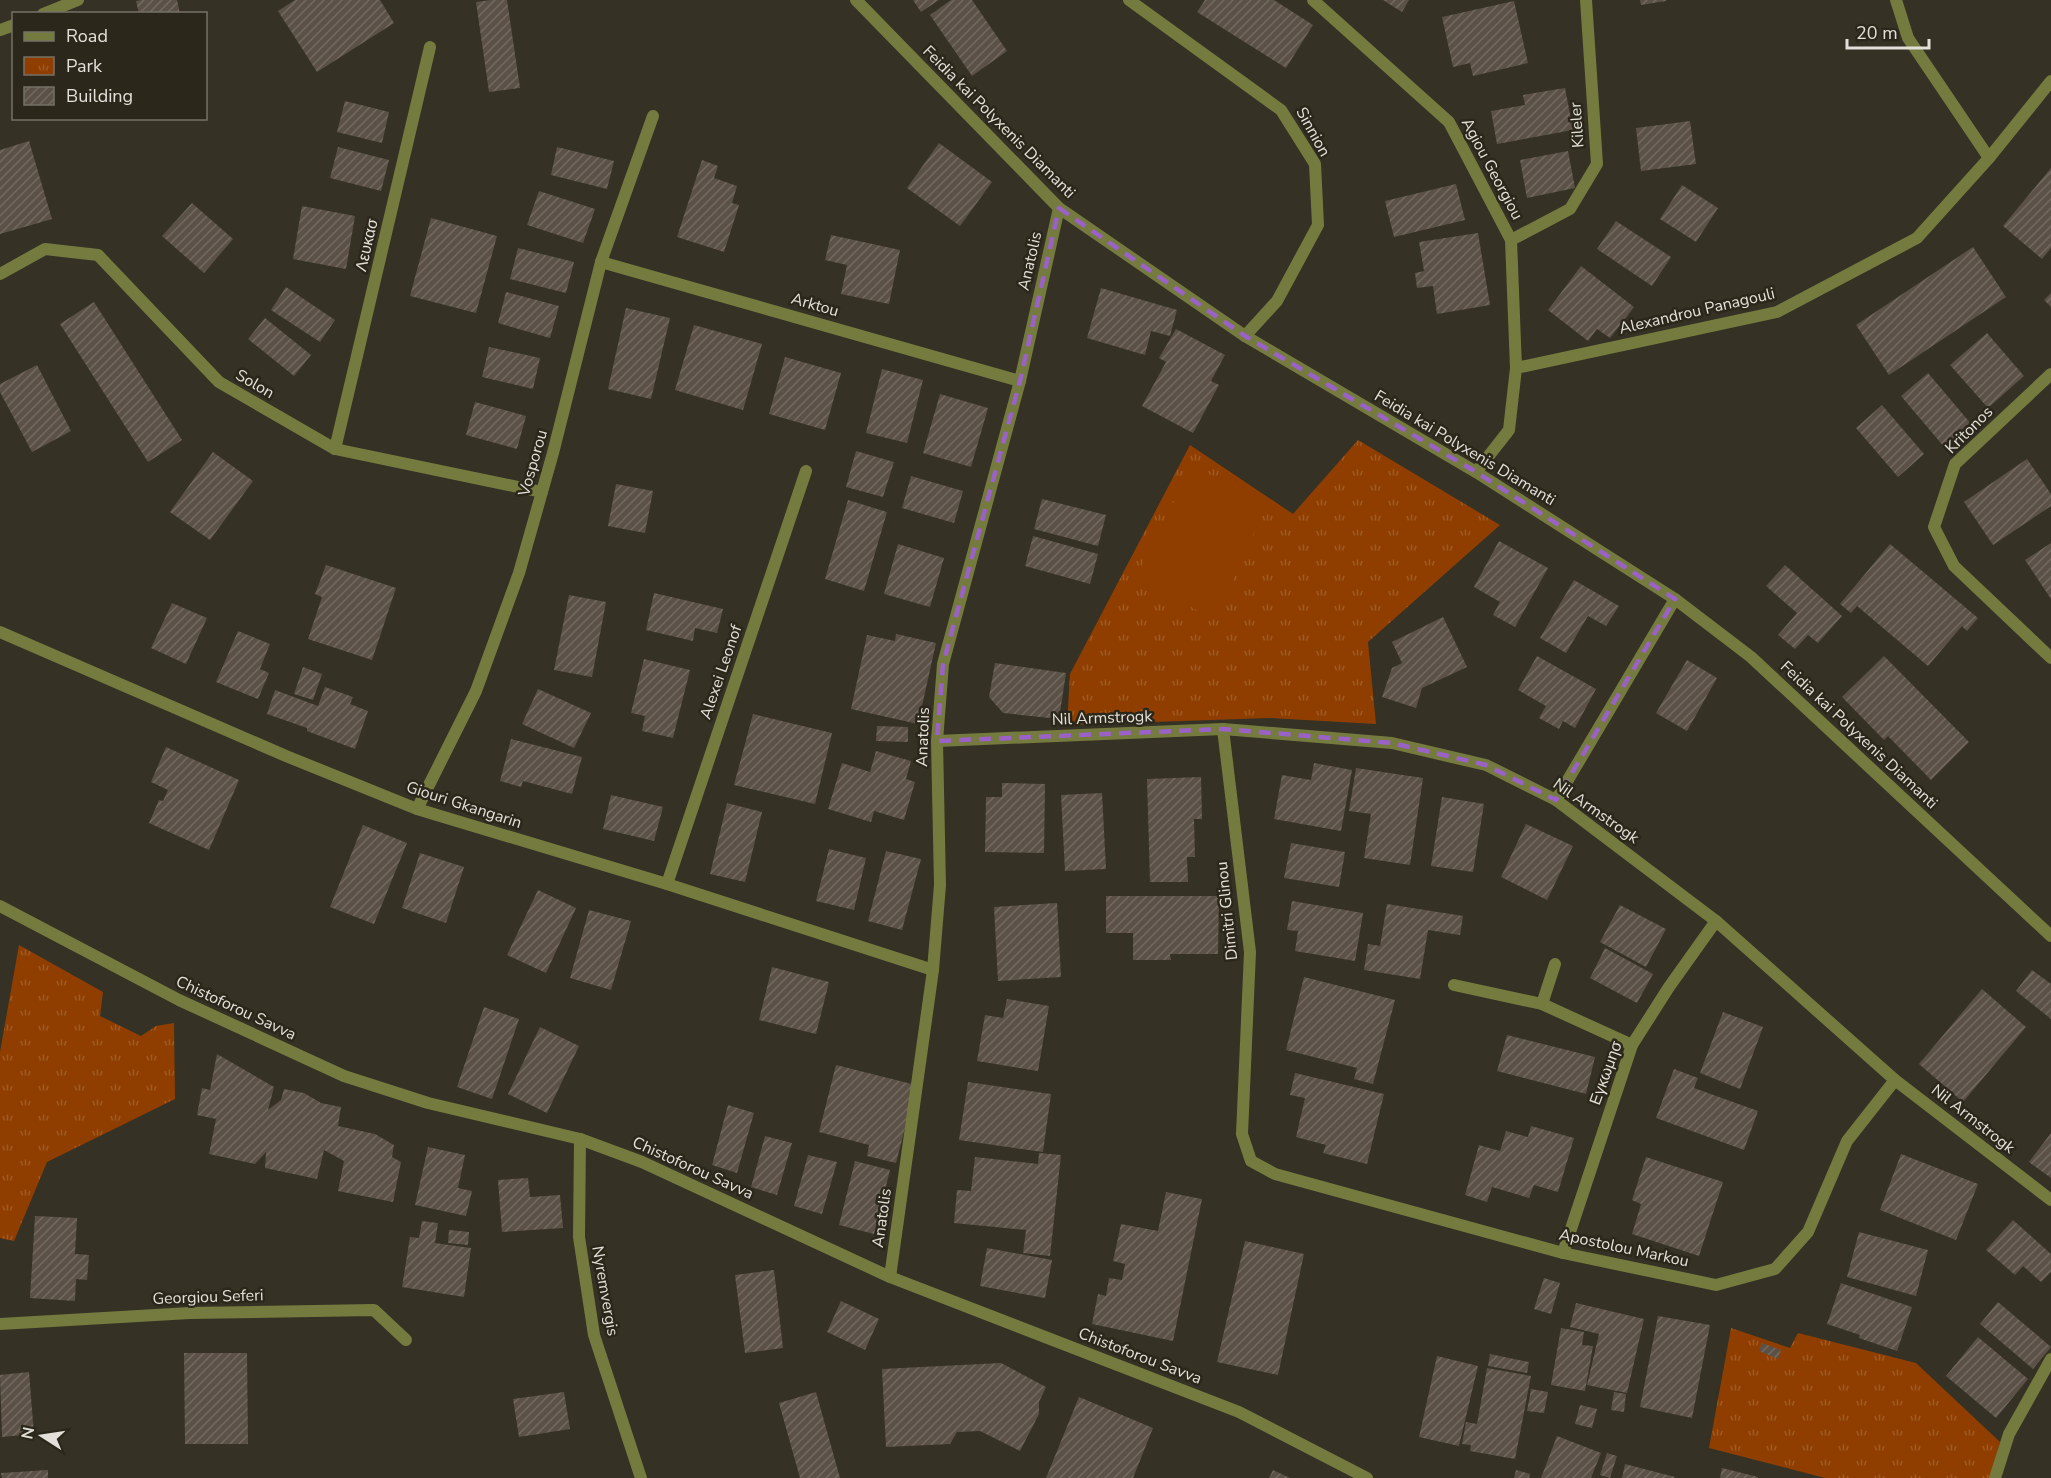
<svg xmlns="http://www.w3.org/2000/svg" width="2051" height="1478" viewBox="0 0 2051 1478" font-family="'Nunito Sans',sans-serif">
	<style>
		.park { fill: url(#park-tufts) }
		.pitch { fill: #8f3e00 }
		.building { fill: url(#building-hatch) }
		.lines { fill: none; stroke-linecap: round; stroke-linejoin: round }
		.minor { stroke: #757b3e; stroke-width: 12 }
		.marked { fill: none; stroke: #9a62c7; stroke-width: 4.5; stroke-dasharray: 12 8; stroke-linejoin: round }
		.labels { text-anchor: middle; dominant-baseline: central; stroke-width: 5; stroke-linejoin: round; paint-order: stroke }
		.street-label { font-size: 16px; fill: #e3e0d9; stroke: #2b271b }
	</style>
	<defs>
		<pattern id="park-tufts" width="24" height="20" patternUnits="userSpaceOnUse" patternTransform="scale(1.5)"><rect width="24" height="20" fill="#8f3e00"/><path d="M3 7l-1-3M5 7V3M7 7l1-3M15 17l-1-3M17 17v-4M19 17l1-3" fill="none" stroke="#9f5a25"/></pattern>
		<pattern id="building-hatch" width="6" height="6" patternUnits="userSpaceOnUse" patternTransform="scale(1.5)"><rect width="6" height="6" fill="#5b5147"/><path d="M-1 1l2-2M0 6l6-6M5 7l2-2" fill="none" stroke="#726a61"/></pattern>
	</defs>
	<rect width="100%" height="100%" fill="#353124"/>
	<g class="park">
		<path d="M1358 440 1500 525 1368 642 1376 724 1269 718 1067 725 1070 674 1190 445 1293 514Z"/>
		<path d="M19 945 103 992 100 1016 141 1036 156 1026 174 1023 175 1099 47 1162 14 1241 0 1238V1052Z"/>
		<path d="M1731 1328 1790 1348 1798 1333 1916 1363 2000 1442 1990 1478H1825L1709 1448Z"/>
	</g>
	<path class="pitch" d="M1191 466 1268 501 1216 619 1136 580Z"/>
	<g class="building">
		<path d="M141 0H177L180 14H139L136 1Z"/>
		<path d="M295 0H380L394 23 317 72 278 11Z"/>
		<path d="M491 0H507L520 88 489 92 476 2Z"/>
		<path d="M913 0H939L921 12Z"/>
		<path d="M951 0H972L1007 51 972 76 930 15Z"/>
		<path d="M1205 0H1274L1313 25 1286 68 1197 12Z"/>
		<path d="M1383 0H1409L1402 12Z"/>
		<path d="M1640 0H1666V1L1641 5Z"/>
		<path d="M1514 1 1528 63 1473 76 1470 63 1453 67 1442 17Z"/>
		<path d="M1565 88 1573 130 1497 144 1491 111 1525 105 1523 95Z"/>
		<path d="M345 101 389 112 382 143 337 132Z"/>
		<path d="M1690 121 1696 164 1641 171 1636 128Z"/>
		<path d="M29 141 52 219 0 234V150Z"/>
		<path d="M939 143 992 182 960 226 907 188Z"/>
		<path d="M338 147 389 160 381 191 330 178Z"/>
		<path d="M557 147 614 161 607 189 551 175Z"/>
		<path d="M1568 151 1575 188 1527 198 1520 160Z"/>
		<path d="M702 160 718 166 714 178 737 186 732 203 739 205 724 252 677 237Z"/>
		<path d="M2051 168V248L2042 259 2003 226Z"/>
		<path d="M1456 184 1465 220 1394 237 1385 201Z"/>
		<path d="M1682 185 1718 208 1696 242 1660 219Z"/>
		<path d="M539 191 595 209 583 243 527 225Z"/>
		<path d="M192 203 233 239 204 273 162 236Z"/>
		<path d="M302 206 355 216 346 269 293 259Z"/>
		<path d="M431 218 497 236 476 313 410 296Z"/>
		<path d="M1616 221 1671 257 1652 286 1597 249Z"/>
		<path d="M1478 233 1490 305 1437 314 1433 286 1417 288 1415 273 1424 271 1419 242Z"/>
		<path d="M831 235 900 250 889 304 841 294 847 265 825 260Z"/>
		<path d="M1973 247 2006 297 1889 375 1856 325Z"/>
		<path d="M518 248 574 262 566 293 510 279Z"/>
		<path d="M1581 266 1634 307 1610 338 1597 329 1588 341 1548 310Z"/>
		<path d="M286 287 335 320 320 342 271 310Z"/>
		<path d="M1101 288 1177 310 1170 336 1151 331 1145 355 1087 338Z"/>
		<path d="M506 292 559 306 550 338 498 323Z"/>
		<path d="M2051 293V307L2044 300Z"/>
		<path d="M94 302 182 440 148 462 60 324Z"/>
		<path d="M626 308 670 318 651 399 608 389Z"/>
		<path d="M265 318 311 355 294 376 248 339Z"/>
		<path d="M694 325 762 344 743 410 675 390Z"/>
		<path d="M1176 329 1225 355 1211 381 1219 385 1193 433 1142 406 1166 362 1159 358Z"/>
		<path d="M1987 333 2024 376 1988 408 1950 365Z"/>
		<path d="M489 347 540 358 533 389 482 377Z"/>
		<path d="M785 357 841 373 825 430 769 414Z"/>
		<path d="M37 365 71 431 32 452 0 392V384Z"/>
		<path d="M882 369 923 380 907 443 866 433Z"/>
		<path d="M1928 373 1972 425 1945 448 1901 396Z"/>
		<path d="M940 394 988 408 971 467 923 453Z"/>
		<path d="M475 402 526 416 517 449 466 435Z"/>
		<path d="M1882 405 1924 454 1898 477 1856 428Z"/>
		<path d="M856 451 894 462 883 497 846 487Z"/>
		<path d="M213 452 253 481 210 540 170 512Z"/>
		<path d="M2027 459 2051 494V506L1993 545 1964 502Z"/>
		<path d="M911 476 963 491 954 523 902 508Z"/>
		<path d="M616 484 653 491 645 533 608 526Z"/>
		<path d="M1042 499 1106 515 1098 546 1034 529Z"/>
		<path d="M848 500 887 512 864 591 825 579Z"/>
		<path d="M1033 536 1098 554 1090 584 1025 566Z"/>
		<path d="M1499 541 1548 568 1515 627 1493 615 1500 602 1474 587Z"/>
		<path d="M2051 543V599L2025 560Z"/>
		<path d="M898 544 944 558 930 607 884 594Z"/>
		<path d="M1890 544 1978 618 1967 631 1962 626 1928 666 1857 606 1851 613 1840 604Z"/>
		<path d="M326 565 396 588 372 660 308 639 322 597 315 594Z"/>
		<path d="M1785 565 1842 616 1818 643 1808 635 1795 649 1778 635 1797 613 1766 586Z"/>
		<path d="M1574 580 1619 606 1606 626 1588 616 1566 653 1540 638Z"/>
		<path d="M654 593 723 609 717 633 695 628 693 641 646 630Z"/>
		<path d="M569 595 606 602 592 677 554 670Z"/>
		<path d="M172 603 207 618 186 664 151 648Z"/>
		<path d="M1443 617 1467 667 1422 688 1416 708 1382 697 1392 668 1402 663 1392 642Z"/>
		<path d="M238 631 270 644 260 669 269 673 258 699 216 682Z"/>
		<path d="M896 634 936 643 918 724 851 709 867 635 895 641Z"/>
		<path d="M1537 656 1596 689 1575 728 1563 721 1559 729 1539 718 1546 706 1518 690Z"/>
		<path d="M1884 656 1969 742 1931 780 1888 736 1884 740 1842 697Z"/>
		<path d="M644 659 690 670 673 738 642 731 645 716 631 713Z"/>
		<path d="M1687 660 1717 678 1687 731 1656 713Z"/>
		<path d="M995 663 1066 673 1059 719 1003 713 989 697Z"/>
		<path d="M303 667 322 674 313 700 294 694Z"/>
		<path d="M325 687 353 697 350 704 368 711 355 749 307 731V728L267 714 275 690 318 706Z"/>
		<path d="M538 689 591 713 574 748 522 724Z"/>
		<path d="M753 714 832 733 815 804 734 785Z"/>
		<path d="M877 726 908 727V742L876 741Z"/>
		<path d="M511 739 582 757 572 794 523 781 521 787 500 781Z"/>
		<path d="M166 747 239 780 209 850 149 823 159 800 163 801 168 790 151 782Z"/>
		<path d="M876 751 911 761 906 779 915 782 904 820 874 811 871 822 828 809 842 763 870 772Z"/>
		<path d="M1314 763 1352 770 1341 831 1274 819 1282 775 1311 780Z"/>
		<path d="M1356 768 1423 778 1410 865 1364 858 1371 814 1349 811Z"/>
		<path d="M1201 777 1202 819H1194L1195 857H1187L1188 882H1150L1147 779Z"/>
		<path d="M1002 783 1045 784 1044 853 985 852 986 797H1002Z"/>
		<path d="M1102 793 1106 869 1065 871 1061 795Z"/>
		<path d="M611 795 663 807 654 841 603 829Z"/>
		<path d="M1442 797 1484 804 1473 872 1431 866Z"/>
		<path d="M727 803 762 812 745 882 710 874Z"/>
		<path d="M1526 824 1573 846 1547 900 1501 877Z"/>
		<path d="M363 825 407 843 374 924 330 907Z"/>
		<path d="M1291 843 1345 852 1339 887 1284 878Z"/>
		<path d="M829 849 866 858 854 910 816 901Z"/>
		<path d="M886 851 921 859 902 930 868 921Z"/>
		<path d="M420 853 464 867 446 923 402 908Z"/>
		<path d="M538 890 576 908 546 973 507 955Z"/>
		<path d="M1106 896H1219L1218 954H1170L1171 960H1133V933H1106Z"/>
		<path d="M1292 901 1363 913 1355 961 1295 951 1298 931 1287 930Z"/>
		<path d="M1057 903 1061 977 998 981 994 907Z"/>
		<path d="M1387 904 1463 916 1460 935 1428 930 1420 979 1364 970 1368 944 1380 946Z"/>
		<path d="M1620 905 1666 929 1646 967 1600 942Z"/>
		<path d="M589 910 631 921 611 990 570 978Z"/>
		<path d="M1605 948 1653 974 1637 1003 1590 978Z"/>
		<path d="M772 967 829 982 816 1034 759 1020Z"/>
		<path d="M2032 970 2051 984V1019L2016 991Z"/>
		<path d="M1304 977 1395 1000 1373 1084 1354 1079 1357 1068 1286 1050Z"/>
		<path d="M1982 989 2026 1027 1963 1102 1919 1064Z"/>
		<path d="M1007 999 1049 1006 1038 1071 977 1061 985 1015 1003 1018Z"/>
		<path d="M484 1007 519 1019 492 1099 457 1087Z"/>
		<path d="M1723 1012 1763 1027 1740 1089 1700 1073Z"/>
		<path d="M540 1027 579 1046 547 1113 508 1094Z"/>
		<path d="M1507 1035 1595 1057 1586 1094 1497 1071Z"/>
		<path d="M217 1054 274 1087 268 1110 281 1100 284 1089 304 1093 321 1103 341 1107 338 1126 375 1134 394 1145 392 1157 401 1162 393 1202 338 1191 344 1161 324 1150 317 1179 265 1168 266 1152 255 1164 209 1154 216 1119 197 1115 202 1088 210 1090Z"/>
		<path d="M836 1065 916 1085 896 1163 867 1156 869 1145 819 1132Z"/>
		<path d="M1674 1069 1698 1078 1694 1088 1758 1111 1744 1150 1656 1118Z"/>
		<path d="M1295 1073 1384 1094 1367 1164 1323 1153 1326 1145 1296 1137 1305 1098 1290 1095Z"/>
		<path d="M968 1082 1051 1094 1043 1152 959 1140Z"/>
		<path d="M728 1105 754 1113 737 1173 712 1165Z"/>
		<path d="M1531 1126 1574 1138 1558 1192 1534 1185 1529 1198 1492 1187 1487 1202 1465 1195 1479 1145 1500 1151 1506 1131 1528 1137Z"/>
		<path d="M2051 1133V1178L2029 1162Z"/>
		<path d="M765 1136 792 1143 777 1195 751 1187Z"/>
		<path d="M428 1147 465 1155 458 1188 472 1191 466 1216 415 1205Z"/>
		<path d="M1039 1153 1061 1155 1050 1256 1023 1253 1026 1230 954 1223 957 1190 971 1191 975 1157 1038 1164Z"/>
		<path d="M1901 1154 1978 1184 1956 1240 1880 1210Z"/>
		<path d="M808 1155 837 1162 822 1214 794 1206Z"/>
		<path d="M1646 1157 1723 1182 1699 1256 1632 1234 1641 1204 1632 1200Z"/>
		<path d="M855 1161 890 1170 874 1234 839 1225Z"/>
		<path d="M528 1178 530 1197 560 1195 563 1228 502 1232 498 1180Z"/>
		<path d="M1166 1192 1202 1199 1173 1341 1092 1324 1098 1294 1106 1296 1109 1278 1122 1280 1125 1264 1113 1261 1121 1224 1158 1231Z"/>
		<path d="M35 1216 77 1218 75 1254 89 1255 87 1280 76 1279 75 1301 30 1298Z"/>
		<path d="M2013 1220 2051 1254V1272L2041 1282 2023 1266 2015 1275 1986 1250Z"/>
		<path d="M422 1221 438 1223 435 1243 471 1248 464 1297 402 1287 410 1237 419 1238Z"/>
		<path d="M449 1230 469 1232 468 1245 448 1243Z"/>
		<path d="M1859 1232 1928 1250 1916 1296 1847 1277Z"/>
		<path d="M1245 1241 1304 1254 1278 1375 1217 1362Z"/>
		<path d="M987 1248 1052 1260 1045 1298 980 1286Z"/>
		<path d="M774 1270 783 1348 745 1353 735 1275Z"/>
		<path d="M1544 1278 1560 1283 1551 1314 1534 1309Z"/>
		<path d="M1841 1283 1912 1307 1897 1351 1859 1338 1860 1335 1827 1324Z"/>
		<path d="M841 1301 879 1319 865 1350 827 1332Z"/>
		<path d="M1998 1302 2051 1347 2033 1369 1980 1324Z"/>
		<path d="M1576 1303 1644 1319 1627 1393 1587 1385 1599 1334 1570 1327Z"/>
		<path d="M1658 1316 1710 1325 1692 1418 1640 1407Z"/>
		<path d="M1561 1328 1584 1332 1582 1345 1593 1346 1585 1391 1551 1385Z"/>
		<path d="M1978 1337 2028 1379 1996 1418 1946 1376Z"/>
		<path d="M1762 1343 1781 1350 1778 1359 1759 1351Z"/>
		<path d="M184 1353H247L248 1444H185Z"/>
		<path d="M1490 1354 1529 1362 1527 1373 1488 1366Z"/>
		<path d="M1437 1356 1478 1366 1459 1446 1419 1437Z"/>
		<path d="M1001 1363 1046 1387 1039 1402V1414L1020 1451 980 1431 957 1432 950 1444 886 1447 882 1369Z"/>
		<path d="M1487 1368 1531 1376 1515 1459 1470 1451 1471 1445 1462 1444 1466 1422 1477 1424Z"/>
		<path d="M29 1372 34 1434 2 1437 0 1375Z"/>
		<path d="M1531 1389 1548 1392 1544 1413 1527 1411Z"/>
		<path d="M564 1392 570 1429 519 1437 513 1399Z"/>
		<path d="M816 1392 840 1478H800L779 1403Z"/>
		<path d="M1614 1392 1626 1394 1624 1412 1611 1410Z"/>
		<path d="M1079 1397 1153 1428 1133 1478H1046Z"/>
		<path d="M1580 1405 1597 1409 1592 1428 1575 1424Z"/>
		<path d="M1557 1436 1601 1453 1591 1478H1541Z"/>
		<path d="M1607 1453 1617 1456 1610 1478 1600 1475Z"/>
		<path d="M1625 1464 1675 1477 1674 1478H1622Z"/>
		<path d="M1722 1468 1758 1477V1478H1720Z"/>
		<path d="M48 1470V1478H2L1 1473Z"/>
		<path d="M1273 1470 1290 1478H1269Z"/>
		<path d="M1516 1470 1530 1474 1529 1478H1514Z"/>
	</g>
	<g class="lines">
		<g class="minor">
			<path d="M856 0 1059 208 1245 336 1476 472 1675 599 1751 657 2051 936"/>
			<path d="M1129 0 1281 110 1315 164 1318 225 1277 301 1245 336"/>
			<path d="M1313 0 1449 122 1511 240 1516 368 1509 430 1476 472"/>
			<path d="M1896 0 1908 38 1989 158"/>
			<path d="M43 14 78 0"/>
			<path d="M0 30 14 25"/>
			<path d="M1511 240 1570 209 1597 164 1586 0"/>
			<path d="M601 262 1020 381"/>
			<path d="M0 274 45 249 98 255 219 382 335 449 542 492"/>
			<path d="M1516 368 1777 312 1917 238 1989 158 2051 81"/>
			<path d="M2051 374 1955 464 1934 527 1954 566 2051 658"/>
			<path d="M335 449 430 47"/>
			<path d="M0 632 286 756 417 809 667 884 933 970"/>
			<path d="M1223 729 1250 952 1242 1134 1251 1161 1275 1174 1563 1253 1716 1285 1775 1269 1808 1232 1847 1141 1895 1080"/>
			<path d="M937 741 1223 729 1392 743 1486 765 1556 800 1716 921 1895 1080 2051 1200"/>
			<path d="M1556 800 1675 599"/>
			<path d="M417 809 476 691 519 573 553 453 601 262 653 116"/>
			<path d="M667 884 806 471"/>
			<path d="M0 906 179 1000 344 1076 428 1103 580 1139 642 1162 890 1277 1239 1412 1367 1478"/>
			<path d="M1454 985 1542 1004 1632 1045"/>
			<path d="M1542 1004 1555 964"/>
			<path d="M580 1139 579 1237 594 1335 641 1478"/>
			<path d="M1563 1253 1632 1045 1669 987 1716 921"/>
			<path d="M890 1277 933 970 940 885 937 741 943 664 1020 381 1059 208"/>
			<path d="M0 1324 190 1313 374 1310 406 1340"/>
			<path d="M1995 1478 2009 1434 2051 1359"/>
		</g>
	</g>
	<path class="marked" d="M1059 208 1245 336 1476 472 1675 599 1556 800 1486 765 1392 743 1223 729 937 741 943 664 1020 381Z"/>
	<g class="labels">
		<g class="street-label">
			<text transform="translate(999 122) rotate(45)">Feidia kai Polyxenis Diamanti</text>
			<text transform="translate(1577 125) rotate(-94)">Kileler</text>
			<text transform="translate(1313 132) rotate(61)">Sinnion</text>
			<text transform="translate(1492 169) rotate(62)">Agiou Georgiou</text>
			<text transform="translate(367 245) rotate(-77)">Λευκασ</text>
			<text transform="translate(1030 261) rotate(-77)">Anatolis</text>
			<text transform="translate(815 305) rotate(16)">Arktou</text>
			<text transform="translate(1697 311) rotate(-13)">Alexandrou Panagouli</text>
			<text transform="translate(255 384) rotate(30)">Solon</text>
			<text transform="translate(1969 430) rotate(-45)">Kritonos</text>
			<text transform="translate(1465 448) rotate(31)">Feidia kai Polyxenis Diamanti</text>
			<text transform="translate(533 463) rotate(-74)">Vosporou</text>
			<text transform="translate(721 672) rotate(-71)">Alexei Leonof</text>
			<text transform="translate(1102 718) rotate(-2)">Nil Armstrogk</text>
			<text transform="translate(1859 735) rotate(43)">Feidia kai Polyxenis Diamanti</text>
			<text transform="translate(923 737) rotate(-88)">Anatolis</text>
			<text transform="translate(464 805) rotate(18)">Giouri Gkangarin</text>
			<text transform="translate(1596 811) rotate(35)">Nil Armstrogk</text>
			<text transform="translate(1227 911) rotate(-96)">Dimitri Glinou</text>
			<text transform="translate(236 1008) rotate(25)">Chistoforou Savva</text>
			<text transform="translate(1606 1073) rotate(-70)">Εγκωμησ</text>
			<text transform="translate(1973 1119) rotate(38)">Nil Armstrogk</text>
			<text transform="translate(693 1168) rotate(24)">Chistoforou Savva</text>
			<text transform="translate(882 1218) rotate(-82)">Anatolis</text>
			<text transform="translate(1624 1248) rotate(12)">Apostolou Markou</text>
			<text transform="translate(605 1291) rotate(80)">Nyremvergis</text>
			<text transform="translate(208 1297) rotate(-2)">Georgiou Seferi</text>
			<text transform="translate(1140 1356) rotate(21)">Chistoforou Savva</text>
		</g>
	</g>
	<rect x="12" y="12" width="195" height="108" fill="#2b271b" stroke="#757167" stroke-width="1.5"/>
	<rect x="24" y="32" width="30" height="9" fill="#757b3e" stroke="#757167" stroke-width="1.5"/>
	<text x="66" y="42" font-size="18" fill="#e3e0d9">Road</text>
	<rect x="24" y="57" width="30" height="18" fill="url(#park-tufts)" stroke="#757167" stroke-width="1.5"/>
	<text x="66" y="72" font-size="18" fill="#e3e0d9">Park</text>
	<rect x="24" y="87" width="30" height="18" fill="url(#building-hatch)" stroke="#757167" stroke-width="1.5"/>
	<text x="66" y="102" font-size="18" fill="#e3e0d9">Building</text>
	<g transform="translate(42 1436) rotate(282)" stroke="#2b271b" stroke-width="4.5" paint-order="stroke">
	<path d="M0-4.5L10 22L0 15L-10 22Z" fill="#e3e0d9"/>
	<text y="-9" font-size="16" font-weight="bold" text-anchor="middle" fill="#e3e0d9">N</text>
	</g>
	<path d="M1847 39v9h82v-9" fill="none" stroke="#e3e0d9" stroke-width="3"/>
	<text x="1856" y="39" font-size="18" fill="#e3e0d9" stroke="#2b271b" stroke-width="4.5" paint-order="stroke">20 m</text>
</svg>
